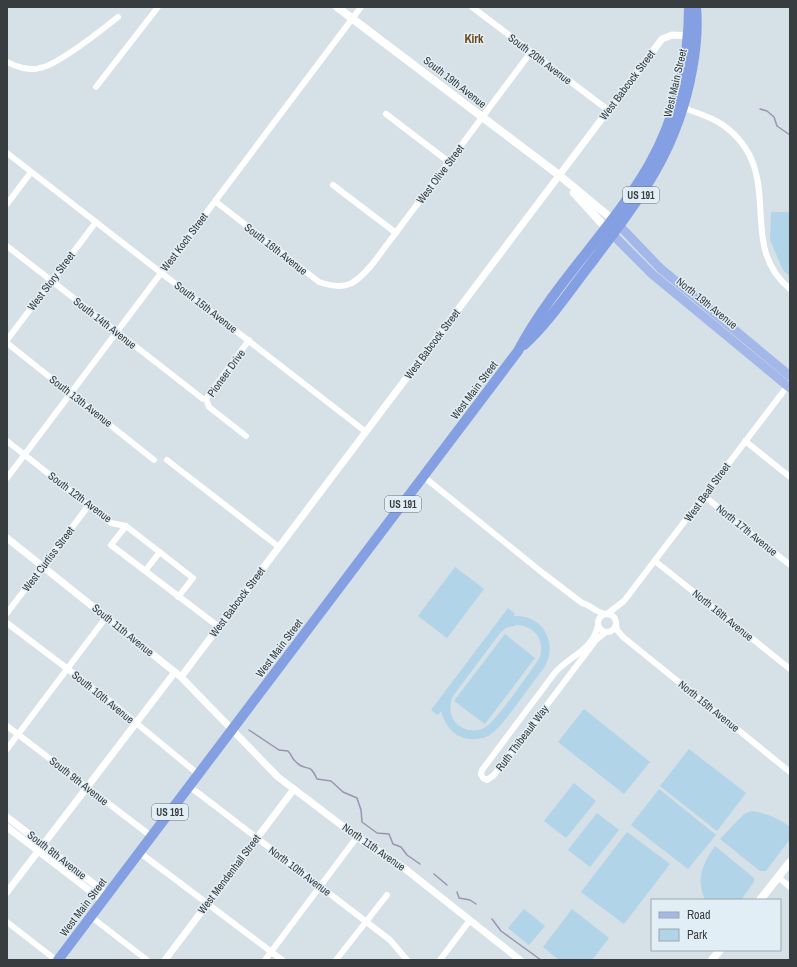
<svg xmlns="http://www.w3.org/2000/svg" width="797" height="967" viewBox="0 0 797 967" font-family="'Archivo Narrow',sans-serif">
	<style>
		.green { fill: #b1d4e8; fill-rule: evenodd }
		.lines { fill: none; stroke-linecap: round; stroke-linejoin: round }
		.stream { stroke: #9b94af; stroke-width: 1.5 }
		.minor { stroke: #fff; stroke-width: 6 }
		.tertiary { stroke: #fff; stroke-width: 7 }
		.secondary { stroke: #fff; stroke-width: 8 }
		.primary { stroke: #a3b8e9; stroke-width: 9 }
		.trunk { stroke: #84a0e2; stroke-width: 10 }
		.labels { text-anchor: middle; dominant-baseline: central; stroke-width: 3; stroke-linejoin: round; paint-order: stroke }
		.shield { fill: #e2eef5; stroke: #6b7276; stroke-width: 1 }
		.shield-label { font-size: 10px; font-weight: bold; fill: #383d3f }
		.street-label { font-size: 11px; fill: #383d3f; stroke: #e2eef5 }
		.neighbourhood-label { font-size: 12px; font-weight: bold; fill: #6c4617; stroke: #e2eef5 }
	</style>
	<rect width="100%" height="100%" fill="#d5e1e7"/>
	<g class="green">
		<path d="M771 212H790V277L783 270 770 240Z"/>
		<path d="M455 567 484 589 447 638 418 616Z"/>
		<path d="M508 608 515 614 513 616C543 614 559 643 544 668 532 682 502 729 488 736 479 740 469 740 461 737 450 732 444 722 441 711L438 715 431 710ZM517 625C536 626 546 642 539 659 530 672 497 720 486 727 476 733 463 731 455 722 449 714 449 705 453 696L500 633 506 628Z"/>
		<path d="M505 634 535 658 485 724 454 701Z"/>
		<path d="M584 709 650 762 624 794 558 742Z"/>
		<path d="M689 749 746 793 717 831 660 786Z"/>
		<path d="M574 783 596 801 566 838 544 821Z"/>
		<path d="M659 789 716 835 688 869 631 825Z"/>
		<path d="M752 811C767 814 778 818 790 827V839L766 871H760L720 839 744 814Z"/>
		<path d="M597 813 619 830 590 867 568 850Z"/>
		<path d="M627 832 670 864 624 924 581 892Z"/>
		<path d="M715 846 754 878V882L741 900H705C696 878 702 865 715 846Z"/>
		<path d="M524 909 545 926 529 945 508 928Z"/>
		<path d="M572 909 609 938 592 960H559L543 947Z"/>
	</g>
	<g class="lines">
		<g class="stream">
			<path d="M760 109 767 111 774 117 777 126 790 135"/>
			<path d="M249 730 279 750 288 751C292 755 292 759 296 762 307 773 309 761 317 779L331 781 343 792 357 798 361 810 362 822 377 833 389 834 393 844 401 847 407 855 420 864"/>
			<path d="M434 874 447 885"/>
			<path d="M457 892 459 898 470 900 476 904"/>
			<path d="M492 919 501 931 541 960"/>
		</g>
		<g class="minor">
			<path d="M472 7 608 110"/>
			<path d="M7 62C16 67 30 71 40 68 57 65 103 29 118 17"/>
			<path d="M96 87 158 7"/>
			<path d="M684 108C697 113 712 117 723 125 789 173 734 243 790 289"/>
			<path d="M386 114 449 162"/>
			<path d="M7 153 366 432"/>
			<path d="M333 185 396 233"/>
			<path d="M215 201 319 282C347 292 357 283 374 262L531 52"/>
			<path d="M7 204 31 172"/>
			<path d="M7 246 203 399"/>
			<path d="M7 340 96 222"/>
			<path d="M7 343 154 460"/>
			<path d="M246 436 209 407 206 399 249 340"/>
			<path d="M7 441 111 523 126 526 193 578 178 597"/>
			<path d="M745 441 790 477"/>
			<path d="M167 460 279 547"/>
			<path d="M424 477 544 574 582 603C591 605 596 613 606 614"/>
			<path d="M7 478 361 7"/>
			<path d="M704 496 790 565"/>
			<path d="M126 526 111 545 219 627"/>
			<path d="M655 561 790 669"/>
			<path d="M145 571 160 552"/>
			<path d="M7 613 89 505"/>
			<path d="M607 614 624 601 789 384"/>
			<circle cx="607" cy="623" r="9"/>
			<path d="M7 623 106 698 198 774"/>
			<path d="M616 624 617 630 623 637 790 772"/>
			<path d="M598 625C593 651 567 657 554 674L482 770 481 774 483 778 487 780 494 775 596 640 606 632"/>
			<path d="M7 726 151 836"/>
			<path d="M7 749 107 616"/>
			<path d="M189 786 390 940 407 960"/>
			<path d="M139 852 282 960"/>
			<path d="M778 877 790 887"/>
			<path d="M90 916 147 960"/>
			<path d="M7 922 56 960"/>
			<path d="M265 960 357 837"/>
			<path d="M336 960 387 895"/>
			<path d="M440 960 470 920"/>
		</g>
		<g class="tertiary">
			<path d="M7 538 181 677 278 777 357 837 404 868 520 960"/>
			<path d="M181 677 662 39 672 35 692 36"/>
			<path d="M7 817 107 894"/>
			<path d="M7 827 102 900"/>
			<path d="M7 892 175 672"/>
			<path d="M165 960 294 789"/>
		</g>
		<g class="secondary">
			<path d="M337 7 559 175 612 219"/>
			<path d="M574 193 605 227"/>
			<path d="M760 900 790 862"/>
			<path d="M712 960 720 950"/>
		</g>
		<g class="primary">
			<path d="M615 221 660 268 790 376"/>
			<path d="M608 230 652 274 790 388"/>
		</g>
		<g class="trunk">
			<path d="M524 345C549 322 568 293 589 266 638 201 677 153 692 70 696 49 698 29 696 7"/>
			<path d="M58 960 518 351C554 283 611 231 649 165 676 118 689 60 689 7"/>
		</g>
	</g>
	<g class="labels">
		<g class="shield">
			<rect x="623" y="187" width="36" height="16" rx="3"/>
			<rect x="385" y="496" width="36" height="16" rx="3"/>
			<rect x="152" y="804" width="36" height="16" rx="3"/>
		</g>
		<g class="shield-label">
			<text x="641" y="195">US 191</text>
			<text x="403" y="504">US 191</text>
			<text x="170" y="812">US 191</text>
		</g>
		<g class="street-label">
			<text transform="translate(540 59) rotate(37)">South 20th Avenue</text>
			<text transform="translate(455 82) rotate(38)">South 19th Avenue</text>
			<text transform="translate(675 83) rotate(-77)">West Main Street</text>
			<text transform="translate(627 85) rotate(-53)">West Babcock Street</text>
			<text transform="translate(440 174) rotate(-53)">West Olive Street</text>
			<text transform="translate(184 242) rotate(-53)">West Koch Street</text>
			<text transform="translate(276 249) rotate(38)">South 16th Avenue</text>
			<text transform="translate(51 281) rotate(-53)">West Story Street</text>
			<text transform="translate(707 303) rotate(39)">North 19th Avenue</text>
			<text transform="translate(206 307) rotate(38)">South 15th Avenue</text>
			<text transform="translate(105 323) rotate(38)">South 14th Avenue</text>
			<text transform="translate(432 344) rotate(-53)">West Babcock Street</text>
			<text transform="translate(226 373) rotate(-54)">Pioneer Drive</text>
			<text transform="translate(474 390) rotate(-53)">West Main Street</text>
			<text transform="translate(81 401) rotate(38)">South 13th Avenue</text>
			<text transform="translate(707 492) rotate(-54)">West Beall Street</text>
			<text transform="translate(80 497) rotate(37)">South 12th Avenue</text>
			<text transform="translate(747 530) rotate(39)">North 17th Avenue</text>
			<text transform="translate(48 559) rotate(-53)">West Curtiss Street</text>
			<text transform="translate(237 602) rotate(-53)">West Babcock Street</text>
			<text transform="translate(723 615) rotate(39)">North 16th Avenue</text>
			<text transform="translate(123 630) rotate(39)">South 11th Avenue</text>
			<text transform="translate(279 648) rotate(-53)">West Main Street</text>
			<text transform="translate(103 697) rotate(39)">South 10th Avenue</text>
			<text transform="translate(709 706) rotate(39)">North 15th Avenue</text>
			<text transform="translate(522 738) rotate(-53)">Ruth Thibeault Way</text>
			<text transform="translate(79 781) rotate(38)">South 9th Avenue</text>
			<text transform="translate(374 847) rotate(35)">North 11th Avenue</text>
			<text transform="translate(57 855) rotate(38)">South 8th Avenue</text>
			<text transform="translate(300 871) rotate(37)">North 10th Avenue</text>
			<text transform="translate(229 874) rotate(-53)">West Mendenhall Street</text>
			<text transform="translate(83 907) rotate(-53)">West Main Street</text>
		</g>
		<g class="neighbourhood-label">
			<text x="474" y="39">Kirk</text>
		</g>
	</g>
	<rect width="797" height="967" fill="none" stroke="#383d3f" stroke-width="16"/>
	<rect x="651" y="899" width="130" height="52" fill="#e2eef5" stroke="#9ea7ac"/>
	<rect x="659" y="912" width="20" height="6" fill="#a3b8e9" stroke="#9ea7ac"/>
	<text x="687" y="919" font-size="12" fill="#383d3f">Road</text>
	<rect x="659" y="929" width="20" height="12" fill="#b1d4e8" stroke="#9ea7ac"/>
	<text x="687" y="939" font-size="12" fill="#383d3f">Park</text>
</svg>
